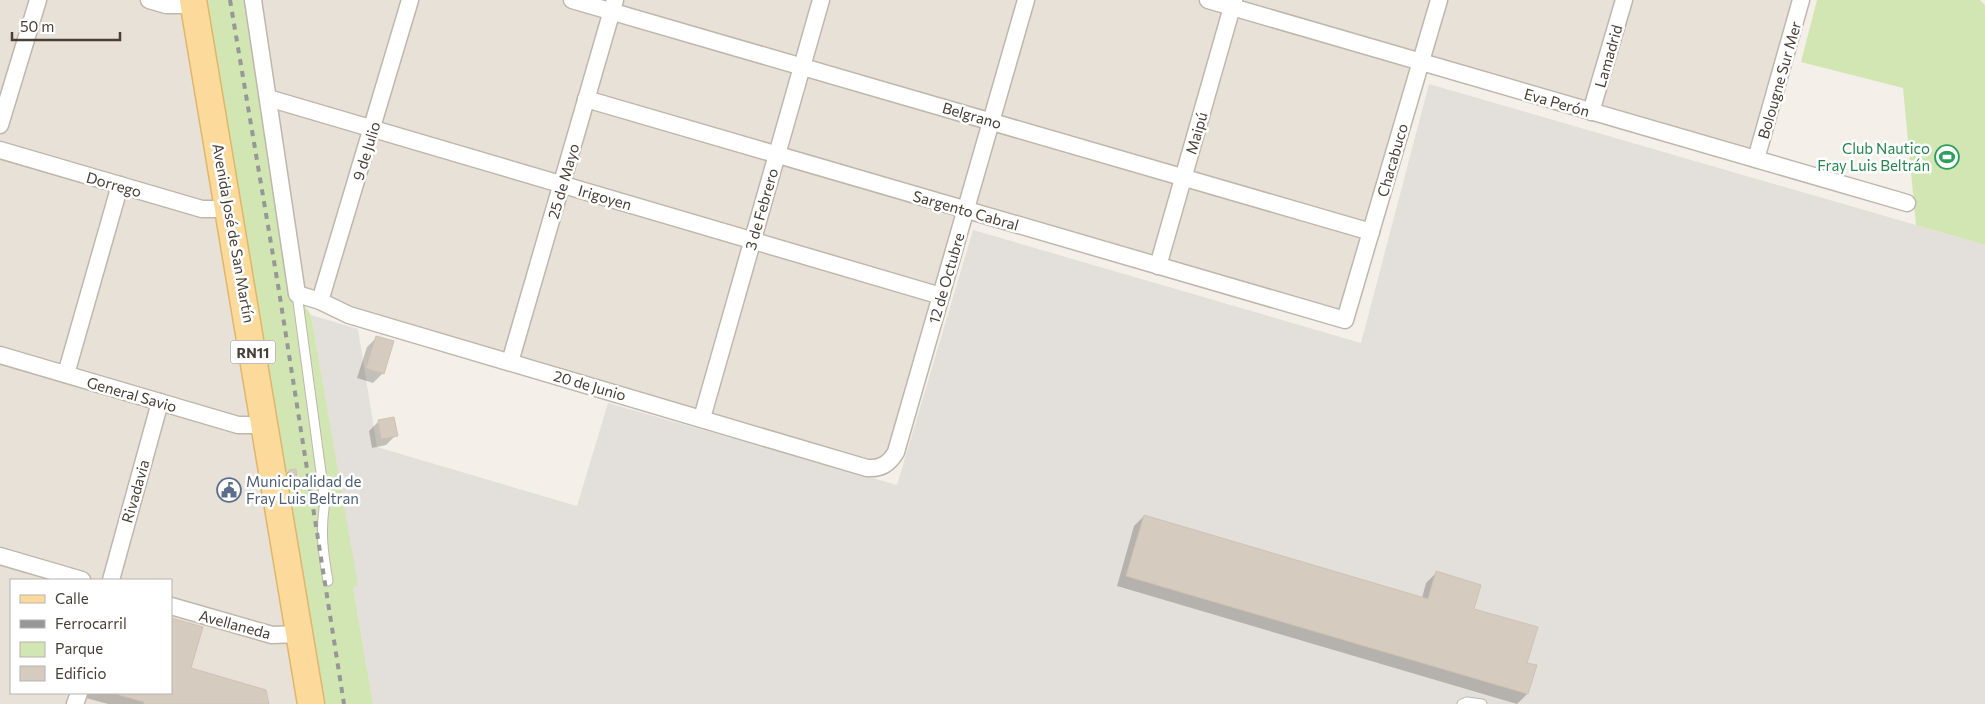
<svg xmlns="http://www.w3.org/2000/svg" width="1985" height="704" viewBox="0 0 1985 704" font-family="Commissioner,sans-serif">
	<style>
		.residential { fill: #e8e1d7; fill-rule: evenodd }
		.industrial { fill: #e3dfda }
		.green { fill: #d2e6b3 }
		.shadow { fill: #0003 }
		.building { fill: #d5cbbf; stroke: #d0c2b2 }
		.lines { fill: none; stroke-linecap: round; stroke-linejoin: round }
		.service-casing { stroke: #bfb7ac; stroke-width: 11 }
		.minor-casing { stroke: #bfb7ac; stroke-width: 19 }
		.primary-casing { stroke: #e0b66b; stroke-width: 29 }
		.service { stroke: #fff; stroke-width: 9 }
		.minor { stroke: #fff; stroke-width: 16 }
		.primary { stroke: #fbda9b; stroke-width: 26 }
		.rail { stroke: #979797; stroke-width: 4; stroke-dasharray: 6 6; stroke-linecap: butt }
		.labels { text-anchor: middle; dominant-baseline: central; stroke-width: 5; stroke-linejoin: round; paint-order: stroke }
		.shield { fill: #fff; stroke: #7e7973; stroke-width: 1 }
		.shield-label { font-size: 14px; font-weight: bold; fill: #474037 }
		.street-label { font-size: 15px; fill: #474037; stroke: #fff }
		.leisure-label { font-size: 15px; fill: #27864d; stroke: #fff; text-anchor: end }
		.service-label { font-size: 15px; fill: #4e5e75; stroke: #fff; text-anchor: start }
	</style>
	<rect width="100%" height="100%" fill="#f4f0e9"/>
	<path class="residential" d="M0 0H1801L1756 159 1421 63 1345 320 966 210 884 465 297 294 344 704H0ZM11 580H171V693H11Z"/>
	<path class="industrial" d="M1429 84 1985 245V704H373L353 587 357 586 311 315 358 329 377 447 577 506 608 403 897 485 973 230 1361 343Z"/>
	<g class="green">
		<path d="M193 0H253L297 294 311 315 358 586 353 587 373 704H311Z"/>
		<path d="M1817 0H1980L1985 5V245L1916 225 1903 88 1801 62Z"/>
	</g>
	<g class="shadow">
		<path d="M377 337 383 373 373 383 357 378 367 347Z"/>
		<path d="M379 421 396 435 386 445 372 448 369 431Z"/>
		<path d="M289 471H295L296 479 293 482 287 483 286 474Z"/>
		<path d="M1144 516 1422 598 1426 583 1436 573 1525 663 1527 694 1517 704 1117 586 1134 526Z"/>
		<path d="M190 669 268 704H108L79 696 81 693H171Z"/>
	</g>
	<g class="building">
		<path d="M376 336 394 341 384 374 366 368Z"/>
		<path d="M394 417 398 436 381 439 378 420Z"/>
		<path d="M296 469 297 479 290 481 289 470Z"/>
		<path d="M1144 515 1428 599 1436 571 1481 585 1474 609 1538 627 1527 663 1537 665 1528 694 1126 576Z"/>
		<path d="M171 618 203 627 191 668 266 690 269 704H144V702L112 693H171Z"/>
	</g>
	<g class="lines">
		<g class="service-casing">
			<g id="service">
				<path d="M297 294 325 502C320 530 323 553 328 581"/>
				<path d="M1462 704 1467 702 1482 704"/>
			</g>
		</g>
		<g class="minor-casing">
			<g id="minor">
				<path d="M149 0 166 5H194"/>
				<path d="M253 0 297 294 320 301 349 315 867 468C881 469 889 464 896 452L1026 0"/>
				<path d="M572 0 1371 232"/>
				<path d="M1208 0 1907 203"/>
				<path d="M268 98 941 296"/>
				<path d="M586 99 1345 320 1439 0"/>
				<path d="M1591 112 1624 0"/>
				<path d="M0 125 38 0"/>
				<path d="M0 150 202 209H230"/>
				<path d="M1756 159 1801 0"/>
				<path d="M1158 266 1234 0"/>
				<path d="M320 301 410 0"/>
				<path d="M0 355 238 425H266"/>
				<path d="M510 362 615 0"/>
				<path d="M66 374 120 185"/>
				<path d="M702 418 821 0"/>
				<path d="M0 556 82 580"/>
				<path d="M111 580 160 402"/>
				<path d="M171 606 272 635 300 634"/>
				<path d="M75 704 79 693"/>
			</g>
		</g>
		<g class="primary-casing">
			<path id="primary" d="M193 0 311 704"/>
		</g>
		<use href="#service" class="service"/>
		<use href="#minor" class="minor"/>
		<use href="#primary" class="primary"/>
		<path class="rail" d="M230 0 279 291 344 704"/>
	</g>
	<defs>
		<g id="stadium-ring" transform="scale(1.25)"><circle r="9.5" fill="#fff" stroke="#2e9e5b" stroke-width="1.5"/><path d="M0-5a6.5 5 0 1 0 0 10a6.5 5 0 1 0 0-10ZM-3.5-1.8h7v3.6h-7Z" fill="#2e9e5b"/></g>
		<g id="civic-ring" transform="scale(1.25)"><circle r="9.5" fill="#fff" stroke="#5c6f8a" stroke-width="1.5"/><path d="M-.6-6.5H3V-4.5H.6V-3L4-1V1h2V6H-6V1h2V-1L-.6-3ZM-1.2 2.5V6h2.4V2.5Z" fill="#5c6f8a"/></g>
	</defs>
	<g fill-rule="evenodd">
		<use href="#stadium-ring" x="1947" y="157"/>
		<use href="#civic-ring" x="229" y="490"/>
	</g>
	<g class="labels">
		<rect class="shield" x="230.5" y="340.5" width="45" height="23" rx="4"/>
		<g class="shield-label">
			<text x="253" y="352">RN11</text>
		</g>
		<g class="street-label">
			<text transform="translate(1608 56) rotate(-74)">Lamadrid</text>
			<text transform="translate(1779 80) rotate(-74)">Bolougne Sur Mer</text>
			<text transform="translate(1557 102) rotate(16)">Eva Perón</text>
			<text transform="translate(972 115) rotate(16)">Belgrano</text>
			<text transform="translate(1196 133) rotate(-74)">Maipú</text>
			<text transform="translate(366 151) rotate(-73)">9 de Julio</text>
			<text transform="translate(1392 160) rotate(-74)">Chacabuco</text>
			<text transform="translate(563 181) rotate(-74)">25 de Mayo</text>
			<text transform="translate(114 184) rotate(16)">Dorrego</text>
			<text transform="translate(605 197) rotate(16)">Irigoyen</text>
			<text transform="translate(761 209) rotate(-74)">3 de Febrero</text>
			<text transform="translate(966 210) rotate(16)">Sargento Cabral</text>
			<text transform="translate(234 233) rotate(80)">Avenida José de San Martín</text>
			<text transform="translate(946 278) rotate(-74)">12 de Octubre</text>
			<text transform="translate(590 385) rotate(16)">20 de Junio</text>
			<text transform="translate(132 394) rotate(16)">General Savio</text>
			<text transform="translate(135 491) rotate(-74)">Rivadavia</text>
			<text transform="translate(235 624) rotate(15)">Avellaneda</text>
		</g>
		<g class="leisure-label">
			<text x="1930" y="148">Club Nautico<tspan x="1930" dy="17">Fray Luis Beltrán</tspan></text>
		</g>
		<g class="service-label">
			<text x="246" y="481">Municipalidad de<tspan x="246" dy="17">Fray Luis Beltran</tspan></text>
		</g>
	</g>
	<rect x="10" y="579" width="162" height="115" fill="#ffffff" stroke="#b5b3af"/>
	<rect x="20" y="595" width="25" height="8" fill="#fbda9b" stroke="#b5b3af"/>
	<text x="55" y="604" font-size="15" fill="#474037">Calle</text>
	<rect x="20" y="620" width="25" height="8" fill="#979797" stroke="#b5b3af"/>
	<text x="55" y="629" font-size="15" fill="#474037">Ferrocarril</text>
	<rect x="20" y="642" width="25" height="15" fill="#d2e6b3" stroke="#b5b3af"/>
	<text x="55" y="654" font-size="15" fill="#474037">Parque</text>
	<rect x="20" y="666" width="25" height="15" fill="#d5cbbf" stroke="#b5b3af"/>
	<text x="55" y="679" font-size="15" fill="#474037">Edificio</text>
	<path d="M12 32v8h108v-8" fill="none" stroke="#474037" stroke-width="2.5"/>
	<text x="20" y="32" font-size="15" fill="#474037" stroke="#ffffff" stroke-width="4" paint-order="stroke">50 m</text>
</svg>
